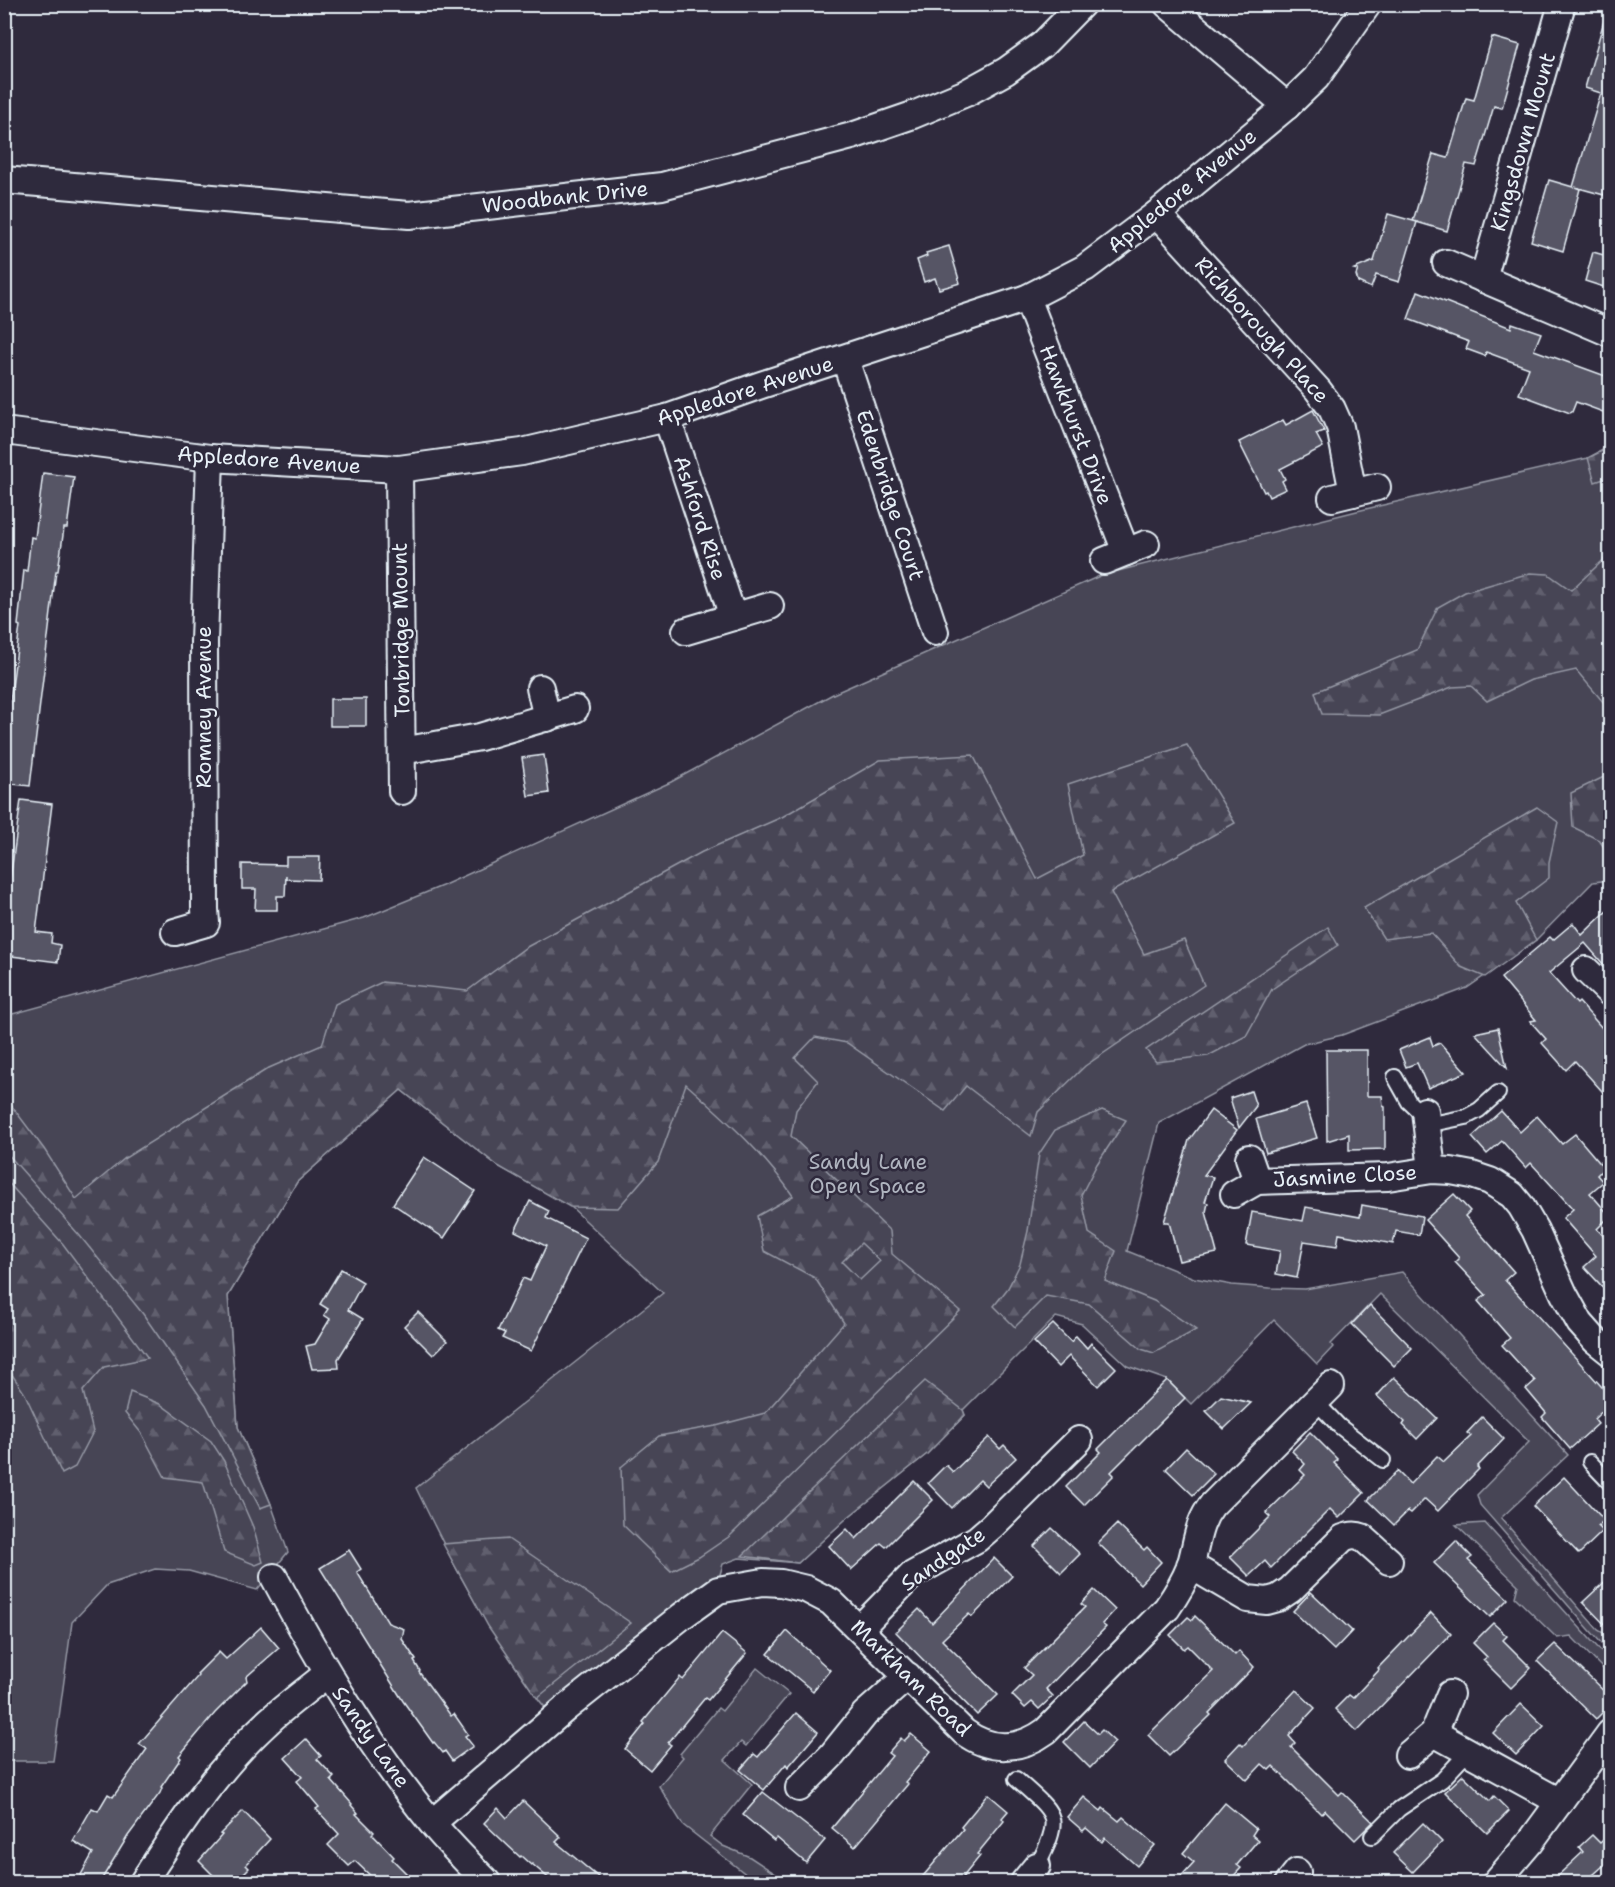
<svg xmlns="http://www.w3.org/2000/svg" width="1615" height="1887" viewBox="0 0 1615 1887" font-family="'Shantell Sans',sans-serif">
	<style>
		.green { fill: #464455; stroke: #979aa6; stroke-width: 1.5 }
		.forest { fill: url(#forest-firs); stroke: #979aa6; stroke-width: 1.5; fill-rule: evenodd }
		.building { fill: #575565; stroke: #e8f1f8; stroke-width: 1.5 }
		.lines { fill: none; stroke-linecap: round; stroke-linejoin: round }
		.lane-casing { stroke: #e8f1f8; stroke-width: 18 }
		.street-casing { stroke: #e8f1f8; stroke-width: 30 }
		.lane { stroke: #2f2a3d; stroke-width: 14 }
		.street { stroke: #2f2a3d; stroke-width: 26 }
		.labels { text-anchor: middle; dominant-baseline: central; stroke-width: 5; stroke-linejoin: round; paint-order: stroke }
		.street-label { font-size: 21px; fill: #e8f1f8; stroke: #2f2a3d }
		.park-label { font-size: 21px; fill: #afb4bf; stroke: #2f2a3d }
	</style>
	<defs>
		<pattern id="forest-firs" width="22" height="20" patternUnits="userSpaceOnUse" patternTransform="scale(1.5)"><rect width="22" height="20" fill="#464455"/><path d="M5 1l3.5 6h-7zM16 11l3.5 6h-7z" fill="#615f6e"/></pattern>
	</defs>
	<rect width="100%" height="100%" fill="#2f2a3d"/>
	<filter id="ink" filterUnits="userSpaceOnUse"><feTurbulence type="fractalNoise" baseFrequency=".0167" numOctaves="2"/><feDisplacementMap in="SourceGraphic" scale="12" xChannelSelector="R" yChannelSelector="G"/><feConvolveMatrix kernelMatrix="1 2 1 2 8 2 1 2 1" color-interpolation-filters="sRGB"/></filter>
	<g filter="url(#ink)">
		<g class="green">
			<path d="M1610 446V880L1593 882 1536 940 1467 988 1342 1035 1304 1044 1159 1123 1127 1251 1194 1278 1232 1285 1270 1288 1305 1289 1402 1272 1568 1455 1501 1518 1598 1630 1610 1637V1653L1480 1505 1477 1495 1529 1442 1380 1294 1331 1344 1333 1347 1317 1364 1274 1320 1191 1404 1167 1380 1127 1366 1082 1324 1056 1317 963 1410 965 1415 927 1454 847 1518 798 1563 739 1558 723 1564 719 1578 547 1710C534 1694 523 1678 512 1661 474 1606 445 1548 416 1488L663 1293 570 1206 498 1166 401 1090 297 1182 228 1296 238 1427 271 1504 288 1552 257 1590 189 1571 155 1569 107 1585 72 1622 53 1761H5V1016L364 918 442 886 671 782 833 694 1102 575 1357 511 1588 458Z"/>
			<path d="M1485 1523 1610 1661V1676L1571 1636 1557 1638 1515 1597 1518 1585 1456 1525Z"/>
			<path d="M757 1668 789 1694 746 1746 741 1742 725 1760 752 1784 710 1836 723 1846 750 1857 788 1882H756L683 1825 659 1786 683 1757 680 1754 718 1708 722 1711Z"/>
		</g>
		<g class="forest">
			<path d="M1610 447V477L1595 482 1588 458Z"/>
			<path d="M1610 554V710L1576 670 1531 680 1487 701 1471 686 1452 687 1379 715 1322 714 1315 692 1417 650 1438 607 1465 592 1530 573 1548 574 1571 590Z"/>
			<path d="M1187 745 1235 823 1111 892 1144 954 1184 940 1204 985 1085 1066 1038 1112 1031 1136 966 1086 945 1111 847 1043 815 1037 795 1058 818 1081 796 1110 791 1136 890 1231 892 1254 960 1311 730 1536 699 1557 671 1571 623 1525 621 1467 659 1436 716 1426 765 1413 844 1323 815 1278 764 1251 757 1216 793 1196C765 1154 724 1118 686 1084L658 1162 618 1208 570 1207 498 1166 401 1090 297 1182 228 1296 238 1427 271 1504 260 1508 206 1405 143 1314 80 1236 5 1151V1097L44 1149 76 1199 125 1158 269 1068 322 1045 335 1004 382 982 467 991 525 948 702 852 782 817 880 760 973 755 1037 879 1083 855 1068 784ZM861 1243 880 1261 860 1280 842 1262Z"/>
			<path d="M1610 774V856L1599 840 1573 827 1571 793Z"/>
			<path d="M1537 807 1558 822 1549 862V878L1516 903 1536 940 1485 977 1461 967 1431 933 1384 939 1364 908Z"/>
			<path d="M1328 927 1338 945 1272 989 1246 1036 1208 1056 1156 1062 1146 1050Z"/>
			<path d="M1102 1110 1126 1120 1097 1164 1081 1195 1089 1233 1116 1251 1105 1281 1154 1301 1196 1330 1154 1353 1141 1349 1089 1304 1046 1296 1015 1327 994 1306 1008 1288 1020 1264 1028 1231 1039 1154 1055 1130Z"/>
			<path d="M5 1179 63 1244 148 1358 104 1367 83 1391 93 1432 75 1467 62 1474 25 1394 5 1364Z"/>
			<path d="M925 1381 963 1410 965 1415 927 1454 847 1518 798 1563 742 1556Z"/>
			<path d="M130 1392 160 1404 211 1441 224 1461 253 1527 263 1562 256 1565 224 1552 203 1482 165 1477 142 1434 125 1413Z"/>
			<path d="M508 1539 631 1623 537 1698 488 1626 443 1544Z"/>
		</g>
		<g class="building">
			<path d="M1605 17 1611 18V173L1604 195 1575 187 1580 189 1563 251 1531 241 1549 180 1573 187 1601 93 1585 88Z"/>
			<path d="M1492 37 1520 45 1502 108 1494 106 1476 166 1466 164 1447 231 1413 221 1433 154 1448 158 1466 98 1474 100Z"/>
			<path d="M1388 214 1417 222 1399 282 1376 275 1371 288 1358 282 1356 275 1358 270 1354 269 1374 261Z"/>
			<path d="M949 246 960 283 939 289 935 278 924 282 917 260 927 256 926 253Z"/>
			<path d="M1593 252 1611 257V277L1607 288 1585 281Z"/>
			<path d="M1418 291 1511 328 1512 323 1541 333 1534 350 1611 378V415L1576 402 1572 412 1570 413 1519 394 1529 368 1486 352 1485 356 1466 349 1469 342 1408 319Z"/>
			<path d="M1313 410 1324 431 1316 434 1323 447 1280 469 1285 479 1282 481 1286 489 1269 497 1266 491 1264 492 1239 442 1283 420 1286 425Z"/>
			<path d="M43 473 74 477 67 528H64L58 571H56L30 786 4 783V747L20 626 18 625 24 570 27 571 31 537 35 538Z"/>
			<rect x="330" y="699" width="36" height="27"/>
			<path d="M544 755 549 793 528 796 522 758Z"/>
			<path d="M21 800 52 804 36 932 52 934 51 943 60 945 58 962 4 955V923Z"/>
			<path d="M286 857H320L319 880 286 879V875L285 896H277V910H255L256 889H242V864L286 865Z"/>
			<path d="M1611 907V973L1585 943 1549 973 1577 1004 1579 1002 1611 1038V1101L1575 1061 1566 1070 1542 1043 1546 1039 1530 1021 1536 1020 1501 978 1550 937 1553 940 1573 923 1582 935Z"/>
			<path d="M1498 1028 1507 1068 1475 1033Z"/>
			<path d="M1430 1037 1433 1046 1440 1043 1466 1072 1428 1088 1417 1063 1406 1067 1399 1050Z"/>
			<path d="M1326 1050H1367V1096H1382L1383 1106 1385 1107V1149L1349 1150V1134L1327 1141Z"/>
			<path d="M1251 1091 1256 1106 1239 1128 1230 1098Z"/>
			<path d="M1306 1104 1317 1138 1266 1153 1256 1119Z"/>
			<path d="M1211 1110 1237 1130 1204 1175 1213 1177 1205 1202 1208 1203 1206 1212 1217 1253 1179 1261 1169 1222H1164L1189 1140Z"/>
			<path d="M1501 1111 1520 1132 1537 1116 1562 1144 1575 1134 1604 1168 1597 1175 1603 1182 1590 1193 1610 1216 1597 1229 1611 1244V1296L1584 1267 1596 1256 1563 1218 1573 1209 1531 1163 1526 1168 1502 1141 1487 1154 1472 1137Z"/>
			<path d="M424 1157 475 1191 444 1238 393 1204Z"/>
			<path d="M1454 1194 1470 1211 1465 1216 1514 1272 1505 1280 1611 1397V1403L1594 1419 1598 1424 1570 1449 1542 1417 1546 1413 1526 1389 1535 1381 1502 1345 1510 1338 1478 1301 1486 1295 1455 1262 1459 1258 1425 1220Z"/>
			<path d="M530 1201 549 1211 546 1218 586 1238 531 1351 502 1338 505 1333 498 1330 523 1278 530 1281 546 1246 515 1231Z"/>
			<path d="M1362 1205 1422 1216 1419 1235 1396 1231 1393 1244 1339 1234 1337 1246 1304 1241 1297 1278 1276 1274 1280 1251 1246 1245 1252 1212 1303 1221 1306 1207 1360 1217Z"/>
			<path d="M341 1269 363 1282 348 1310 363 1319 338 1359 339 1368 312 1369 306 1346 315 1344 330 1319 324 1315 328 1309 320 1304Z"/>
			<path d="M1370 1305 1412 1348 1394 1366 1352 1324Z"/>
			<path d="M418 1312 447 1341 433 1355 404 1326Z"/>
			<path d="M1053 1324 1071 1342 1076 1336 1087 1348 1091 1343 1116 1368 1098 1386 1069 1356 1058 1367 1034 1342Z"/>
			<path d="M1394 1377 1437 1418 1417 1439 1403 1425 1405 1422 1377 1396Z"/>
			<path d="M1167 1380 1185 1398 1111 1472 1114 1475 1084 1505 1066 1487 1101 1452 1098 1449Z"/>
			<path d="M1221 1396 1251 1403 1224 1429 1206 1411Z"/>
			<path d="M1482 1417 1504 1439 1477 1467 1479 1469 1438 1511 1425 1499 1411 1513 1408 1511 1394 1525 1368 1500 1397 1471 1410 1484 1437 1456 1444 1462 1471 1436 1467 1433Z"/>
			<path d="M1310 1432 1338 1460 1334 1463 1364 1493 1339 1518 1330 1509 1271 1568 1265 1561 1249 1576 1230 1557 1270 1517 1266 1513 1305 1475 1300 1470 1305 1464 1292 1451Z"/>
			<path d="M989 1437 1000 1449 1004 1445 1016 1458 986 1486 980 1480 952 1508 928 1483 946 1465 953 1472Z"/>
			<path d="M1186 1448 1214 1474 1193 1495 1166 1469Z"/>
			<path d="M1564 1477 1604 1520 1598 1526 1603 1531 1579 1554 1533 1506Z"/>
			<path d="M914 1481 933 1500 886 1547 881 1543 851 1570 829 1546 847 1529 856 1539Z"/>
			<path d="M1117 1524 1144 1550 1147 1547 1161 1562 1140 1584 1098 1543Z"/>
			<path d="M1052 1528 1080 1554 1061 1573 1034 1546Z"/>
			<path d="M1456 1541 1472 1557 1468 1560 1508 1599 1490 1617 1434 1563Z"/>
			<path d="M349 1550 361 1569 357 1572 388 1623 404 1629 402 1639 416 1660 414 1661 420 1671 419 1672 451 1716 454 1714 468 1734 465 1736 473 1746 452 1761 445 1751 443 1753 434 1742 433 1743 403 1701 320 1568Z"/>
			<path d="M994 1558 1012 1576 972 1617 969 1614 942 1640 998 1695 977 1715 896 1632 919 1609 932 1623Z"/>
			<path d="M1611 1576V1631L1583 1602Z"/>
			<path d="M1094 1590 1115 1610 1102 1624 1106 1627 1046 1689 1053 1696 1039 1709 1032 1702 1025 1708 1012 1695 1032 1675 1024 1668 1085 1607 1081 1604Z"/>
			<path d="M1311 1592 1352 1631 1334 1650 1293 1611Z"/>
			<path d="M1431 1613 1451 1634 1357 1731 1335 1709 1349 1695 1353 1698 1379 1670 1378 1668Z"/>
			<path d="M1195 1616 1235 1655 1239 1651 1254 1667 1209 1713 1211 1715 1169 1756 1148 1735 1213 1671 1188 1646 1184 1649 1170 1635 1188 1617 1192 1620Z"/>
			<path d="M1493 1623 1507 1636 1503 1640 1531 1668 1511 1688 1483 1660 1487 1657 1473 1643Z"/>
			<path d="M261 1627 279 1648 246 1677 247 1681 215 1713 179 1756 181 1758 161 1787 162 1788 160 1793 128 1836 100 1882H77L93 1853 73 1841 92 1808 98 1811 108 1794 113 1797 147 1749 139 1744 198 1676 197 1674 219 1652 226 1659Z"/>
			<path d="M787 1631 830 1670 813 1691 768 1654Z"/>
			<path d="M722 1633 747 1653 708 1700 705 1698 686 1721 668 1743 671 1745 650 1770 625 1749 645 1724 643 1722 680 1677 683 1680Z"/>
			<path d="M1555 1644 1611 1698V1704L1596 1719 1537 1661Z"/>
			<path d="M1296 1690 1315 1708 1289 1736 1295 1743 1291 1747 1339 1795 1342 1792 1373 1822 1355 1840 1325 1810 1321 1814 1273 1766 1269 1770 1262 1764 1247 1780 1225 1759 1240 1743 1243 1746Z"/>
			<path d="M1521 1704 1544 1726 1516 1755 1493 1733Z"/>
			<path d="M796 1713 818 1732 788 1767 786 1764 764 1790 740 1770 754 1754 758 1757Z"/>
			<path d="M1084 1721 1098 1734 1102 1730 1115 1742 1090 1768 1064 1742Z"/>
			<path d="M911 1734 931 1751 905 1782 908 1784 855 1847 832 1828 892 1756 888 1753 901 1738 904 1741Z"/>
			<path d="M306 1739 321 1756 317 1759 334 1777 331 1780 352 1804 351 1805 358 1813 356 1814 374 1832 372 1834 394 1857 392 1859 415 1882H377L355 1861 349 1866 328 1845 339 1834 316 1809 319 1807 297 1781 302 1777 285 1758Z"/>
			<path d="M1463 1775 1490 1801 1494 1796 1509 1811 1487 1833 1445 1792Z"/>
			<path d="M763 1792 825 1840 806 1863 777 1838 774 1841 743 1815Z"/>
			<path d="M988 1794 1008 1811 1002 1818 1004 1821 977 1854 980 1856 967 1872 959 1882H918L963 1829 961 1827Z"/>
			<path d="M1084 1797 1101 1811 1103 1808 1119 1821 1123 1817 1155 1845 1137 1866 1105 1838 1102 1842 1086 1828 1083 1831 1067 1817Z"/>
			<path d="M523 1801 561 1837 556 1842 604 1882H553L532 1864 531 1865 521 1856 520 1857 484 1823 498 1808 507 1818Z"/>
			<path d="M1225 1803 1256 1829 1252 1835 1258 1840 1237 1865 1241 1868 1228 1882H1176L1194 1862 1183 1853Z"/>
			<path d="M243 1811 270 1839 246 1865 249 1868 235 1882H220L199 1861 222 1835 220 1834Z"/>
			<path d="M1423 1823 1442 1842 1413 1872 1393 1853Z"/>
			<path d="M1611 1833V1859L1585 1882H1551L1583 1852 1579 1847 1592 1835 1600 1843Z"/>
		</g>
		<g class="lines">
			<g class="lane-casing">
				<g id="lane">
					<path d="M1395 1077 1409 1102 1426 1118"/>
					<path d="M1427 1125 1466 1117 1479 1110 1498 1093"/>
					<path d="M1315 1401 1339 1426 1383 1460"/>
					<path d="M1590 1462 1610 1483"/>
					<path d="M1016 1779C1057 1816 1063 1815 1037 1866"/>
					<path d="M1372 1836 1399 1809 1442 1780 1468 1752"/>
				</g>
			</g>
			<g class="street-casing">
				<g id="street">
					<path d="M1167 4 1287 106"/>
					<path d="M4 180 409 215 662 186 852 136 913 115 966 93 1006 71 1042 45 1082 4"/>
					<path d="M1157 214 1318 390 1332 409 1340 427 1353 493"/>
					<path d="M1446 263 1610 333"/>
					<path d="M1483 279 1562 4"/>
					<path d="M1027 298 1126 552"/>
					<path d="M845 359 935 632"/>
					<path d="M667 418 733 617"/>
					<path d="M4 431 210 458 399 469 522 452 667 418 761 385 1027 298 1085 268 1157 214 1287 106 1316 78 1368 4"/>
					<path d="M399 469 402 791"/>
					<path d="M1332 498 1377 487"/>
					<path d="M1104 561 1146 544"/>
					<path d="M686 631 770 606"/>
					<path d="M540 688 547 718"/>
					<path d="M402 751 480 737 575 709"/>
					<path d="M175 932 206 923 205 909 204 642 210 458"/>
					<path d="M1586 970 1610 993"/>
					<path d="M1425 1111 1432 1170"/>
					<path d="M1249 1158 1257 1181"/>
					<path d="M1234 1194 1257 1181 1388 1177 1432 1170 1451 1171 1472 1175 1490 1181 1512 1195 1521 1206 1535 1230 1564 1294 1580 1323 1595 1340 1610 1352"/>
					<path d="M1190 1565 1248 1599 1267 1601 1278 1598 1290 1590 1343 1538C1350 1535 1355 1534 1362 1537L1389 1561"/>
					<path d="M274 1577C320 1663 370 1747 431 1822 448 1843 468 1863 487 1882"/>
					<path d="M860 1628 912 1575 977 1539 992 1526 1079 1440"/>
					<path d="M1434 1733 1560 1802"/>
					<path d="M1408 1755 1434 1733 1450 1694"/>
					<path d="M799 1788 832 1755 865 1714 908 1676"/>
					<path d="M432 1823 566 1708 682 1616 718 1590 763 1582 781 1583 806 1589 831 1602 964 1732C991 1752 1020 1750 1046 1731L1167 1608C1176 1595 1184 1582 1190 1567 1197 1544 1197 1524 1212 1505L1331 1386"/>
					<path d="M143 1882C180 1825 219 1766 270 1720 288 1704 308 1689 327 1674"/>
					<path d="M1024 1882 1037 1866"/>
					<path d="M1289 1882 1297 1872"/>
					<path d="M1496 1882 1531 1841 1610 1733"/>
				</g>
			</g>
			<use href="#lane" class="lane"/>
			<use href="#street" class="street"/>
		</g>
	</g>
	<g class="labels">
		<g class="street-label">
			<text transform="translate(1523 142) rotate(-74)">Kingsdown Mount</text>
			<text transform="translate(1182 191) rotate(-39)">Appledore Avenue</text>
			<text transform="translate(565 197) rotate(-6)">Woodbank Drive</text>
			<text transform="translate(1262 330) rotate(48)">Richborough Place</text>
			<text transform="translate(745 391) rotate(-18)">Appledore Avenue</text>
			<text transform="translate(1076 425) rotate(69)">Hawkhurst Drive</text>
			<text transform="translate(269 460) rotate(4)">Appledore Avenue</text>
			<text transform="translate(890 495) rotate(72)">Edenbridge Court</text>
			<text transform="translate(700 518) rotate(72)">Ashford Rise</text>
			<text transform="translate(401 630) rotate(-91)">Tonbridge Mount</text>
			<text transform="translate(204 707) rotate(-90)">Romney Avenue</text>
			<text transform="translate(1345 1176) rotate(-3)">Jasmine Close</text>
			<text transform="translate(943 1559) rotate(-34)">Sandgate</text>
			<text transform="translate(911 1678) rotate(44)">Markham Road</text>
			<text transform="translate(371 1737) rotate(55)">Sandy Lane</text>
		</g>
		<g class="park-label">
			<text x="868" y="1162">Sandy Lane<tspan x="868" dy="24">Open Space</tspan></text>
		</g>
	</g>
	<rect width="1615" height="1887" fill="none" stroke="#2f2a3d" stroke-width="24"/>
	<rect x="12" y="12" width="1591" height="1863" fill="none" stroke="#e8f1f8" stroke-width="2" filter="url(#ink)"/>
</svg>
